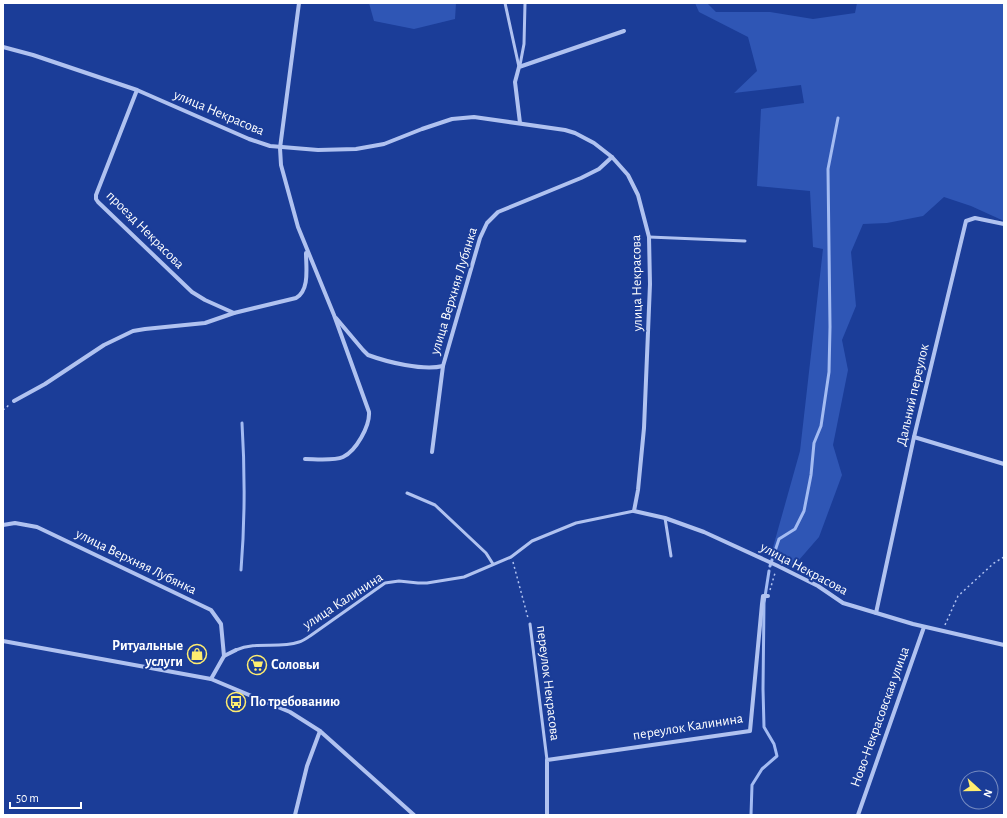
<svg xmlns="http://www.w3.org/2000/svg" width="1007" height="818" viewBox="0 0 1007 818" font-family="'Alegreya Sans',sans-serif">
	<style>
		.green { fill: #2f56b5 }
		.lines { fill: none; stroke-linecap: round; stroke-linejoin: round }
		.stream { stroke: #a3bbf2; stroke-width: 3 }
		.path { stroke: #b0c2f0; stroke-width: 1.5; stroke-dasharray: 2 3; stroke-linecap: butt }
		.service { stroke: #b0c2f0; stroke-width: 3 }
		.minor { stroke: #b0c2f0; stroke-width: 4 }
		.labels { text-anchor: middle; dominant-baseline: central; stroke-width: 4; stroke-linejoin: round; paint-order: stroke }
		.street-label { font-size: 14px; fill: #fff; stroke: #1b3d98 }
		.poi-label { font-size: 14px; font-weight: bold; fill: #fff; stroke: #1b3d98; text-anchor: start }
	</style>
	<rect width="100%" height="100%" fill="#1b3d98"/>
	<g class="green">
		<path d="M369 3H456L455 19 414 29 374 21Z"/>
		<path d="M695 3H707L716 12H770L813 19 855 13 857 3H1004V221L971 206 944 197 923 216 887 223 863 224 851 252 856 306 842 340 848 370 833 445 842 475 819 537 792 568 770 558 800 451 823 249 813 247 810 191 757 186 761 109 804 103 801 85 734 93 757 71 748 37 699 12Z"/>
	</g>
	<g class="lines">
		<g class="stream">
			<path d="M770 566 779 539 795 529 804 511 811 475 814 443 821 426 829 372 830 327 828 169 838 118"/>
			<path d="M241 570C245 521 245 472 242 423"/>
			<path d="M751 815 752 785 762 769 777 756 774 744 764 727 763 689 764 603 769 571"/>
		</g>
		<g class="path">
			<path d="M3 410 9 405"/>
			<path d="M513 562 528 618"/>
			<path d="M770 590 775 573"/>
			<path d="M945 625 958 596 994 563 1004 557"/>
		</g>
		<g class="service">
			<path d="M505 3 519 67"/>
			<path d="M520 65 524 44 525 3"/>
			<path d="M649 237 745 241"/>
			<path d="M407 493 435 505 486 553 493 564"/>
			<path d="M665 518 671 556"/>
			<path d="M530 624 547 760"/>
			<path d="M236 650C257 641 278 649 299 642 303 641 307 638 310 636L385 583 399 581 418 583H427L464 577 511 557 532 541 576 523 634 511"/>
		</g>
		<g class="minor">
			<path d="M299 3 280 148 281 165 298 227 334 315 369 412C370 426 356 451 343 457 334 461 315 459 305 459"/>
			<path d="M3 47 33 55 137 90 249 139 270 146 318 150 356 149 384 144 422 129 452 119 474 117 565 130 575 133 594 143 612 157 628 175 638 195 649 237 650 284 644 428 638 490 634 511 665 518 704 532 778 566 818 586 843 603 913 624 1004 645"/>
			<path d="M137 90 96 195V199L98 202 192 292 205 300 234 313"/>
			<path d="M520 123 515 82 519 67 624 31"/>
			<path d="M336 318 363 350 368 355C387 362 423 371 443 366"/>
			<path d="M14 401 45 384 104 345 133 331 145 329 205 323 234 313 296 298C310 290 306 267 306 253"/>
			<path d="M914 437 1004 464"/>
			<path d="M432 452 443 366 480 238 487 223 498 212 581 178 599 169 612 157"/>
			<path d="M3 525 15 523 37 527 211 610 221 624 224 656"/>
			<path d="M876 613 914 437 966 221 975 218 1004 224"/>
			<path d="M3 641 211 679 290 712 320 731 414 815"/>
			<path d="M211 679 224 656 236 650"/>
			<path d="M295 815 307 766 320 731"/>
			<path d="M547 815V760L750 731 762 604 763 596H768"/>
			<path d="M858 815 924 627"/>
		</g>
	</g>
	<defs>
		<g id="shop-ring" transform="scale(1)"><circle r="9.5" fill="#1b3d98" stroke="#ffed6f" stroke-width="1.5"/><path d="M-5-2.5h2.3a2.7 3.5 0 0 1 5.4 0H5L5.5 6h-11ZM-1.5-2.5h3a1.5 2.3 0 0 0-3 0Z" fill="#ffed6f"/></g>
		<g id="supermarket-ring" transform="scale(1)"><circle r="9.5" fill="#1b3d98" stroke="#ffed6f" stroke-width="1.5"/><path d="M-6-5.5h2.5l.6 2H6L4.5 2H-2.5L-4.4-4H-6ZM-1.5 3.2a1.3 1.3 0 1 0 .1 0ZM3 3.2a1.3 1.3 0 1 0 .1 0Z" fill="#ffed6f"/></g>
		<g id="bus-ring" transform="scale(1)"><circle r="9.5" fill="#1b3d98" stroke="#ffed6f" stroke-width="1.5"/><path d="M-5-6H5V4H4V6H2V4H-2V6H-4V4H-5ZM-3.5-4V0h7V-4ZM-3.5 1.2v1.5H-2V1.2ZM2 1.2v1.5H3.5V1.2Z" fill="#ffed6f"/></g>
	</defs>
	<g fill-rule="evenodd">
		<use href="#shop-ring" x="197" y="654"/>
		<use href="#supermarket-ring" x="257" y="665"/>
		<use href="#bus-ring" x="236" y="702"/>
	</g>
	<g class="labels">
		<g class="street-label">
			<text transform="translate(219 113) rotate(23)">улица Некрасова</text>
			<text transform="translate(145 230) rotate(45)">проезд Некрасова</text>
			<text transform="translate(637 283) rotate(-91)">улица Некрасова</text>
			<text transform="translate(454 291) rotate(-73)">улица Верхняя Лубянка</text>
			<text transform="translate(913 395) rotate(-77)">Дальний переулок</text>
			<text transform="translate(136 562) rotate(26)">улица Верхняя Лубянка</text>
			<text transform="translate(804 569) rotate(28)">улица Некрасова</text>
			<text transform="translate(343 601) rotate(-33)">улица Калинина</text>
			<text transform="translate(548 683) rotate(83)">переулок Некрасова</text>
			<text transform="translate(880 717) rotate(-70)">Ново-Некрасовская улица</text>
			<text transform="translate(688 727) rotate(-9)">переулок Калинина</text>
		</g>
		<g class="poi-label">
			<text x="183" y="646" text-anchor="end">Ритуальные<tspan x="183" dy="16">услуги</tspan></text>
			<text x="271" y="665">Соловьи</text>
			<text x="250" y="702">По требованию</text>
		</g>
	</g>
	<rect width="1007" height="818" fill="none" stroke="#ffffff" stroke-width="8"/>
	<g transform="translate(979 790) rotate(111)"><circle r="19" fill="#1b3d98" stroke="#768bc1"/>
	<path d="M0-3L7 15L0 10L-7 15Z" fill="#ffed6f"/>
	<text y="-6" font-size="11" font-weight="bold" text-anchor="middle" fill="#ffffff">N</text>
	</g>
	<path d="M10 802v6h71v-6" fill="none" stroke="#ffffff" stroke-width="2"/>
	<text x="16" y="802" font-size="12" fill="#ffffff" stroke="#1b3d98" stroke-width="3" paint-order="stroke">50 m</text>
</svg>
